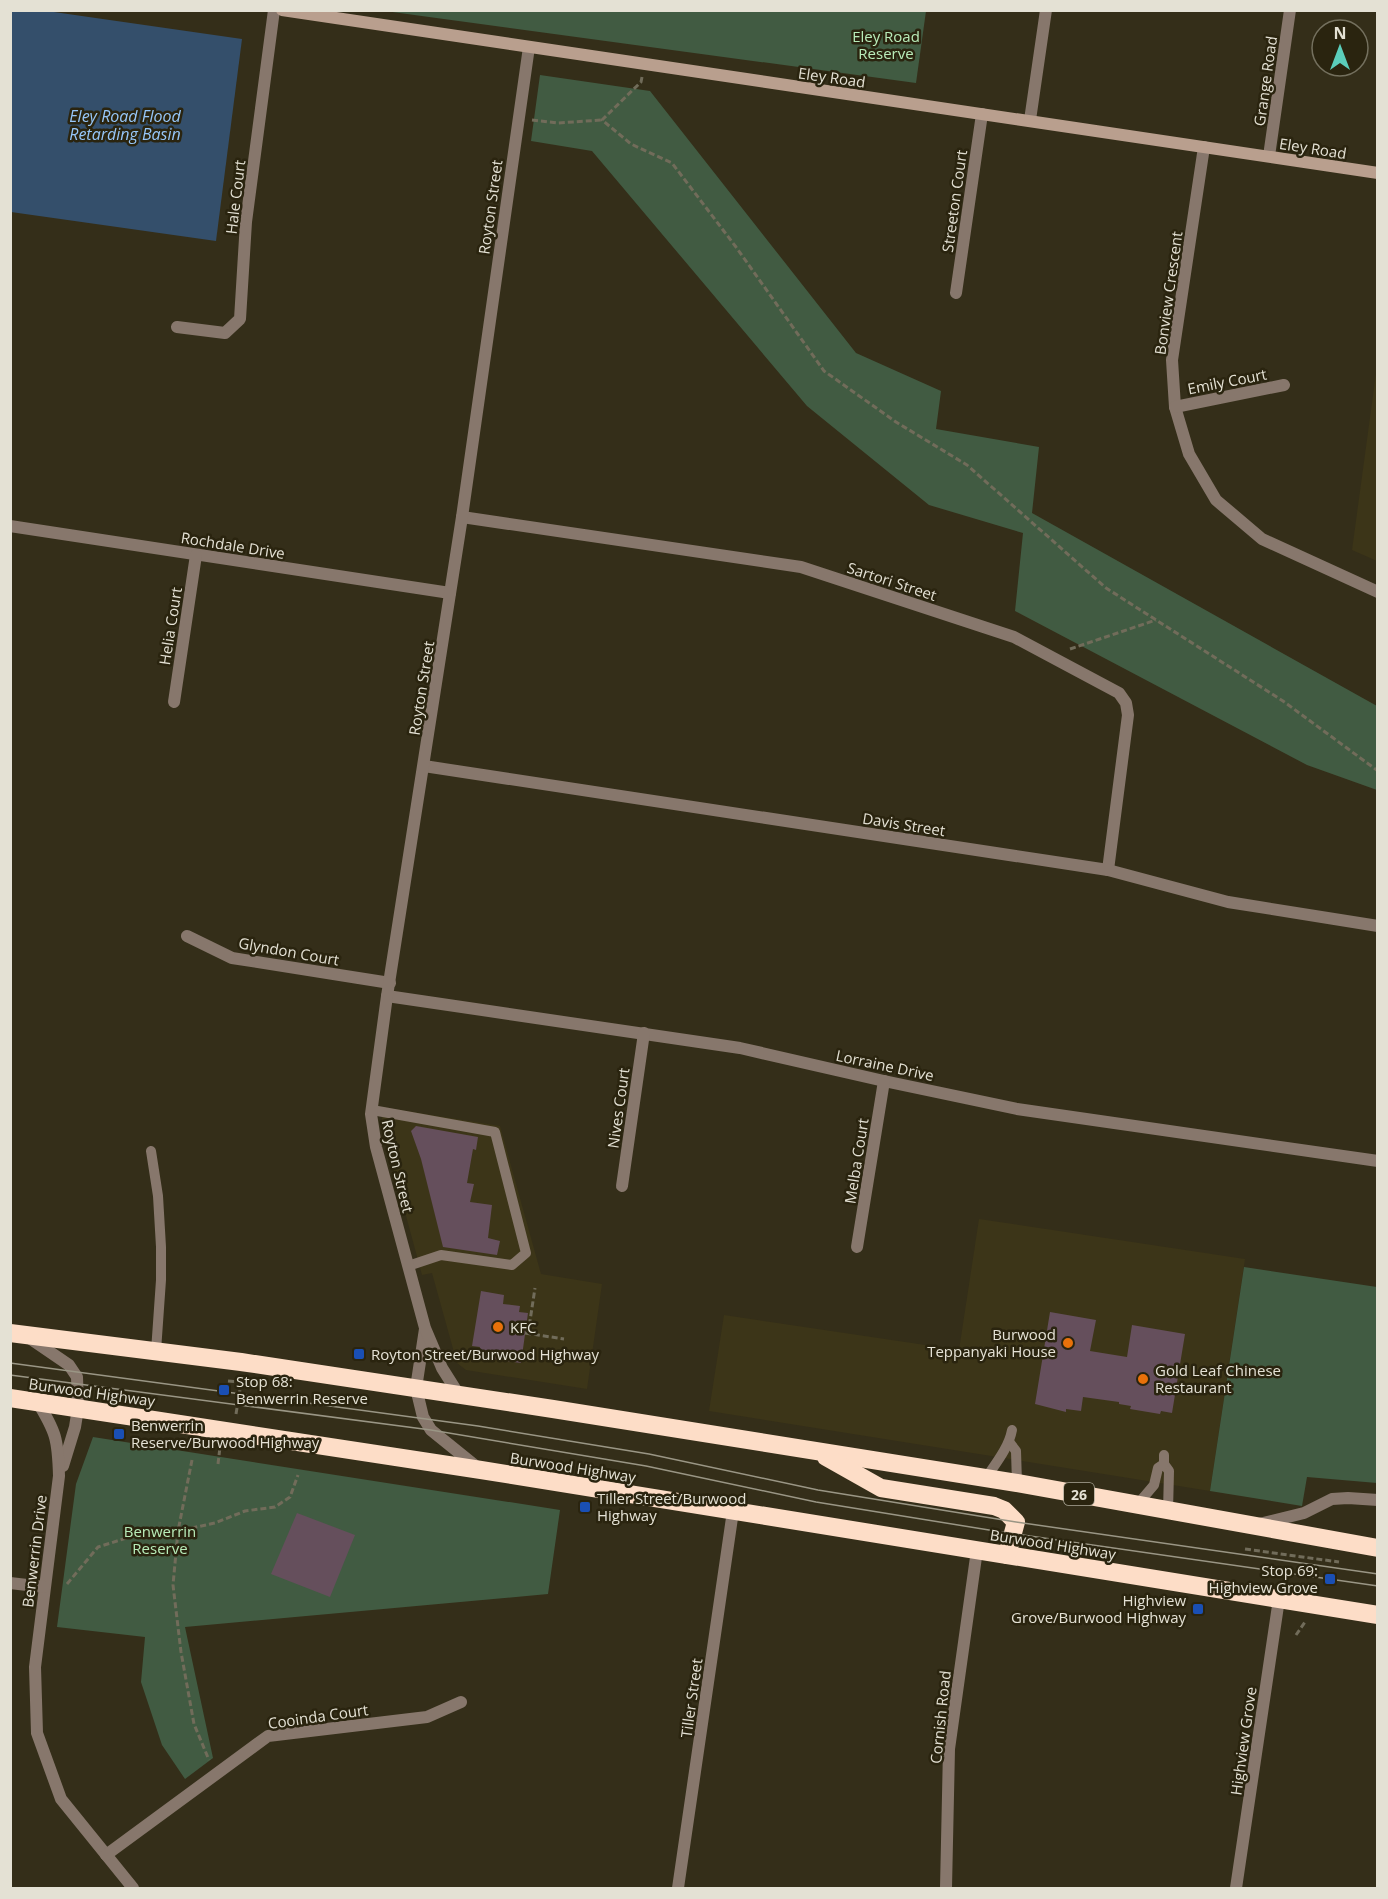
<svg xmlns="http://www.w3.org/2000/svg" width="1388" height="1899" viewBox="0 0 1388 1899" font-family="'Open Sans',sans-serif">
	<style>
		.built { fill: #3c3518 }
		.green { fill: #415b42 }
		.water { fill: #344f6b }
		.building { fill: #654f5c }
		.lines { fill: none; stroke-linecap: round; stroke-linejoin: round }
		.path { stroke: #716c5a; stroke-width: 3; stroke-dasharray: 6 3; stroke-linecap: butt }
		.lane { stroke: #87776c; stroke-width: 10 }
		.street { stroke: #87776c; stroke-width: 12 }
		.secondary { stroke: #b99f8e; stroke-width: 12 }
		.highway { stroke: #fdddc7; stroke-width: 18 }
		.tram { stroke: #9a9685; stroke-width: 1.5 }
		.food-dot { fill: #e8710a; stroke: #2a240f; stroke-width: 2 }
		.transit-dot { fill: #1a4fb4; stroke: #2a240f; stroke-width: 2 }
		.labels { text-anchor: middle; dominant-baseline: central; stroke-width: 5; stroke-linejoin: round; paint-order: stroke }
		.shield { fill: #2a240f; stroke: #aca899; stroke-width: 1.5 }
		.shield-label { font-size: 14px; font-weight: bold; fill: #e4e1d4 }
		.park-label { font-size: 15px; fill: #b8ecb9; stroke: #2a240f }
		.street-label { font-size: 15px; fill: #e4e1d4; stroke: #2a240f }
		.poi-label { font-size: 15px; fill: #e4e1d4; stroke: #2a240f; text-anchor: start }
		.water-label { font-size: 16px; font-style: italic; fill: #96c6f8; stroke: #2a240f }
	</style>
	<rect width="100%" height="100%" fill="#342e19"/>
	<g class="built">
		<path d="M1377 366 1378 561H1377L1352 550Z"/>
		<path d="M382 1107 500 1126 541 1274 602 1284 587 1389 466 1370 457 1363 432 1273 422 1275 382 1127Z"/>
		<path d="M979 1219 1245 1259 1210 1491 709 1411 724 1315 959 1350Z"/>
	</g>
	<g class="green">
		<path d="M385 11H926L916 83Z"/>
		<path d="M540 75 650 91 856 353 941 391 936 429 1039 447 1032 513 1377 706V790L1307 765 1015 611 1023 533 929 505 807 406 592 151 531 141Z"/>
		<path d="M1244 1267 1377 1287V1483L1307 1477 1302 1506 1210 1491Z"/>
		<path d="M93 1437 560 1510 548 1594 185 1627 213 1758 185 1779 162 1745 141 1682 145 1637 57 1627 76 1484Z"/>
	</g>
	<path class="water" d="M11 10 47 11 242 39 216 241 11 212Z"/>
	<g class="building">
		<path d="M416 1126 478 1137 476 1150 473 1149 467 1183 474 1184 470 1202 492 1205 488 1238 500 1241 497 1255 443 1247 421 1159 411 1131Z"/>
		<path d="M481 1291 504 1295 503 1304 520 1306 519 1312 528 1313 521 1363 478 1357 480 1347 472 1346Z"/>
		<path d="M1050 1312 1096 1320 1090 1351 1127 1357 1132 1325 1185 1334 1172 1413 1161 1411 1160 1414 1130 1409 1131 1406 1119 1404V1402L1083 1397 1081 1411 1066 1409V1412L1035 1404Z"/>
		<path d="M297 1513 355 1535 330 1597 271 1574Z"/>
	</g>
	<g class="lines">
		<g class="path">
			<path d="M642 77 641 82 602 120 631 144 672 163 736 247 824 371 896 422 967 465 1106 588 1283 701 1378 771"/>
			<path d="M532 120 558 123 602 120"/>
			<path d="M1070 649 1156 620"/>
			<path d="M525 1333 564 1339"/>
			<path d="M528 1334 535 1288"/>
			<path d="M228 1381 241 1382"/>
			<path d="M236 1414 241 1384"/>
			<path d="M192 1460 178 1531 173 1585 181 1652 194 1724 209 1760"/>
			<path d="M218 1464 220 1447"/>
			<path d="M1245 1549 1339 1562"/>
			<path d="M67 1584 98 1547 136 1535 178 1531 215 1523 245 1511 275 1507 290 1497 298 1475"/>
			<path d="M1296 1635 1305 1622"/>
		</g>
		<g class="lane">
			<path d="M372 1110 495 1132 526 1253 512 1265 441 1255 408 1266"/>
			<path d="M151 1151 158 1196 161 1247V1280L156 1351"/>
			<path d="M1010 1443 1016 1451 1017 1483"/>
			<path d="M1164 1464 1169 1471 1168 1511"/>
			<path d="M986 1478C996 1463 1009 1447 1012 1430"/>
			<path d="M1137 1505 1154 1485 1158 1468 1164 1464V1455"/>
		</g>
		<g class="street">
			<path d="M1030 120 1046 10"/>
			<path d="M1204 147 1172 360 1175 407 1189 454 1216 500 1262 539 1378 592"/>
			<path d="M1269 156 1290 10"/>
			<path d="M956 293 982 114"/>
			<path d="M177 327 225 333 240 319 246 222 274 10"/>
			<path d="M1175 407 1284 385"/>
			<path d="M462 517 801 567 1014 637 1119 693 1126 703 1128 715 1108 870"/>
			<path d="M10 526 450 593"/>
			<path d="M174 702 196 555"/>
			<path d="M424 766 1108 870 1228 902 1378 926"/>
			<path d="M187 936 232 958 390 983"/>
			<path d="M387 996 740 1048 884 1081 1017 1109 1378 1161"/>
			<path d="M622 1186 644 1033"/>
			<path d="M857 1247 884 1081"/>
			<path d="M425 1329 416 1388 423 1417 431 1430 478 1468"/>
			<path d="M28 1337 69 1365 77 1377 78 1408 75 1427 63 1466"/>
			<path d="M459 1395 442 1368 425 1328 376 1147 371 1114 387 996 462 517 529 47"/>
			<path d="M37 1401C56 1432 58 1439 59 1476L35 1667 37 1733 61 1799 133 1888"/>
			<path d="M1259 1524 1304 1513 1332 1499 1348 1498 1378 1500"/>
			<path d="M10 1583 44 1587"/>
			<path d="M106 1855 268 1736 427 1717 461 1702"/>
			<path d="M678 1888 733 1511"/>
			<path d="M946 1888 949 1749 977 1550"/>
			<path d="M1236 1888 1279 1599"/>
		</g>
		<path class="secondary" d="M282 10 1378 173"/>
		<g class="highway">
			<path d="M10 1333 241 1362 553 1409 1017 1483 1378 1548"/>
			<path d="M10 1398 481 1470 1378 1615"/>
			<path d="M826 1457 881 1488 994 1506 1004 1510 1016 1522 1007 1555"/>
		</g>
		<g class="tram">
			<path d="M10 1363 478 1426 649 1454 818 1490 1016 1522 1378 1574"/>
			<path d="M10 1375 431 1430 646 1466 816 1502 989 1530 1378 1586"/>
		</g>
	</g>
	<g class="food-dot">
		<circle cx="498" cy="1327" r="6"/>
		<circle cx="1068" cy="1343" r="6"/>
		<circle cx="1143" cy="1379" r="6"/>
	</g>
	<g class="transit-dot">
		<rect x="353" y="1348" width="12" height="12" rx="3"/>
		<rect x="218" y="1384" width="12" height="12" rx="3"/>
		<rect x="113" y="1428" width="12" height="12" rx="3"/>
		<rect x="579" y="1501" width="12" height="12" rx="3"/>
		<rect x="1324" y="1573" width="12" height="12" rx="3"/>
		<rect x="1192" y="1603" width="12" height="12" rx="3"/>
	</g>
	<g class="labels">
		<rect class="shield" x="1064" y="1483" width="30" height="22" rx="4.5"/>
		<g class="shield-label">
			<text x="1079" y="1494">26</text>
		</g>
		<g class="park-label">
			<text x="886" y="36">Eley Road<tspan x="886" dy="17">Reserve</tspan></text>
			<text x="160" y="1531">Benwerrin<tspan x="160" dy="17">Reserve</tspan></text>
		</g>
		<g class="street-label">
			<text transform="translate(832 77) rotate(8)">Eley Road</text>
			<text transform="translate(1265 81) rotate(-82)">Grange Road</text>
			<text transform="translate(1313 148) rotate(9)">Eley Road</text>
			<text transform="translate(235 197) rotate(-83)">Hale Court</text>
			<text transform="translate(954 201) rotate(-82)">Streeton Court</text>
			<text transform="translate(490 207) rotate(-82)">Royton Street</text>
			<text transform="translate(1168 293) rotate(-82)">Bonview Crescent</text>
			<text transform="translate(1227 381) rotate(-11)">Emily Court</text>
			<text transform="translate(233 545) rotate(9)">Rochdale Drive</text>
			<text transform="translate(892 581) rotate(18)">Sartori Street</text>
			<text transform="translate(170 626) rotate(-81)">Helia Court</text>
			<text transform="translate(421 688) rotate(-81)">Royton Street</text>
			<text transform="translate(904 824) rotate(9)">Davis Street</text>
			<text transform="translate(289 951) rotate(10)">Glyndon Court</text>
			<text transform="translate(885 1065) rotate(12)">Lorraine Drive</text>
			<text transform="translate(618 1108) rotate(-82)">Nives Court</text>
			<text transform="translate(856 1161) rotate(-81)">Melba Court</text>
			<text transform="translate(398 1166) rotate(77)">Royton Street</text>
			<text transform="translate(92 1392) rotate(8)">Burwood Highway</text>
			<text transform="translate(573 1467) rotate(9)">Burwood Highway</text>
			<text transform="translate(1053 1544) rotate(9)">Burwood Highway</text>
			<text transform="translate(34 1551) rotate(-83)">Benwerrin Drive</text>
			<text transform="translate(691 1698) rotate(-82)">Tiller Street</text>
			<text transform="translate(318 1716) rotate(-8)">Cooinda Court</text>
			<text transform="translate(940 1717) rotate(-84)">Cornish Road</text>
			<text transform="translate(1243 1741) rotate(-82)">Highview Grove</text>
		</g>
		<g class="poi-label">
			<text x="510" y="1327">KFC</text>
			<text x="1056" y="1334" text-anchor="end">Burwood<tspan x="1056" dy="17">Teppanyaki House</tspan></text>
			<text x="371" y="1354">Royton Street/Burwood Highway</text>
			<text x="1155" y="1370">Gold Leaf Chinese<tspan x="1155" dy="17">Restaurant</tspan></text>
			<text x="236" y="1381">Stop 68:<tspan x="236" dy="17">Benwerrin Reserve</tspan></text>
			<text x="131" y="1425">Benwerrin<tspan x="131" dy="17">Reserve/Burwood Highway</tspan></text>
			<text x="597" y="1498">Tiller Street/Burwood<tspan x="597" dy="17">Highway</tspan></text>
			<text x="1318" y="1570" text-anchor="end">Stop 69:<tspan x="1318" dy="17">Highview Grove</tspan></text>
			<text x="1186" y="1600" text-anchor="end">Highview<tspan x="1186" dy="17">Grove/Burwood Highway</tspan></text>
		</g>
		<g class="water-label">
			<text x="125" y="116">Eley Road Flood<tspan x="125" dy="18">Retarding Basin</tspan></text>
		</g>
	</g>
	<rect width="1388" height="1899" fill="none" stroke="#e4e1d4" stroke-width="24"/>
	<g transform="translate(1340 48)"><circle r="28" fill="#2a240f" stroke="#74705e" stroke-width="1.5"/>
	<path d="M0-4.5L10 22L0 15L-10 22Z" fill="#5bcebb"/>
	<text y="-9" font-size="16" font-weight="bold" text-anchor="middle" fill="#e4e1d4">N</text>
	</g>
</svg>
